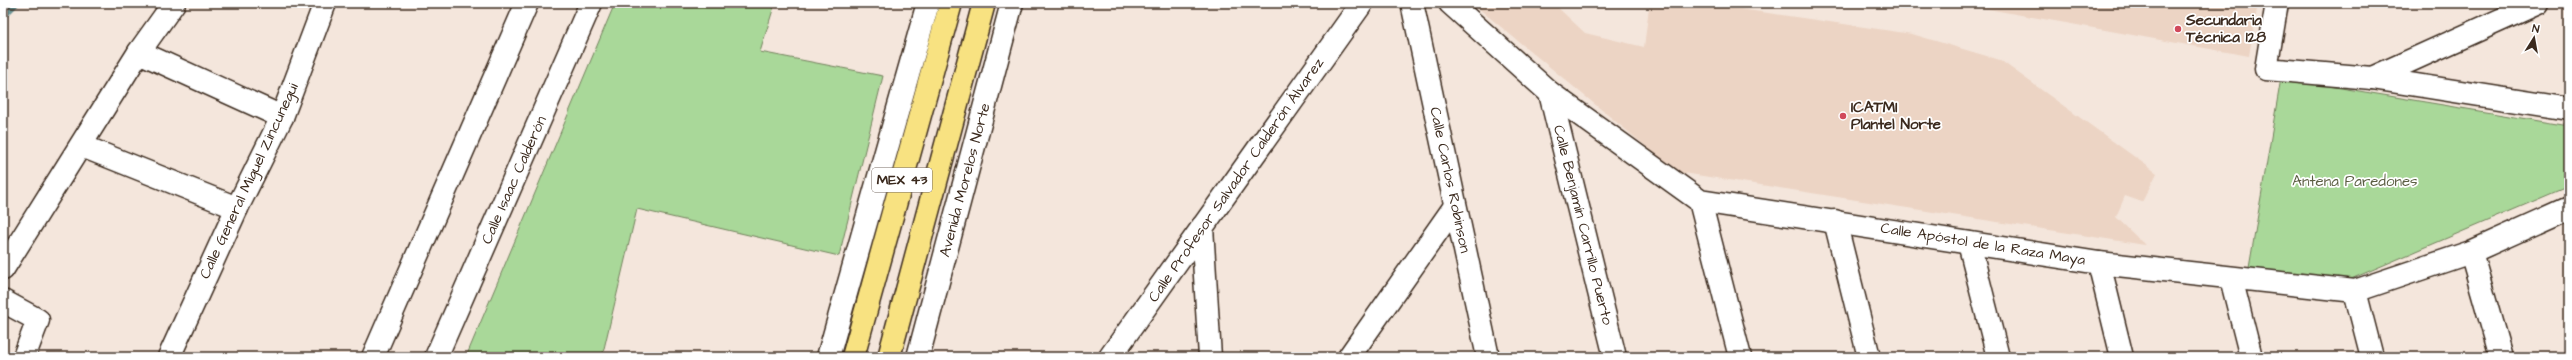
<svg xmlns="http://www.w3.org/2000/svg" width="2572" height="360" viewBox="0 0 2572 360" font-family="'Architects Daughter',sans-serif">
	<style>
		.built { fill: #ecd4c4 }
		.green { fill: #a9d899; stroke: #72815c }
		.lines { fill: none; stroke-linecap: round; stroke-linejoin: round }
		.stream { stroke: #6c9597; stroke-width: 5.5 }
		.street-casing { stroke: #3b2a1e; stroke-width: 25 }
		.secondary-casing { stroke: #3b2a1e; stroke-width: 25 }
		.highway-casing { stroke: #3b2a1e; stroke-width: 25 }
		.street { stroke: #fff; stroke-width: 22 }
		.secondary { stroke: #fff; stroke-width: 22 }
		.highway { stroke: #f8e281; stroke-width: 22 }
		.poi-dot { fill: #d1495b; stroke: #fff; stroke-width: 1.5 }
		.labels { text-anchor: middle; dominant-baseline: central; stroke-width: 3.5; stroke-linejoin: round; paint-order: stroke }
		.shield { fill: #fff; stroke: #766a62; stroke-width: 1 }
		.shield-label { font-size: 14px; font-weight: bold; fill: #3b2a1e }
		.poi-label { font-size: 15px; font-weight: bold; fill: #3b2a1e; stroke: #fff; text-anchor: start }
		.street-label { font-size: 15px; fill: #3b2a1e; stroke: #fff }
		.park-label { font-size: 15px; fill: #5c5e43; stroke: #fff }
	</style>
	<rect width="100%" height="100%" fill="#f4e6dc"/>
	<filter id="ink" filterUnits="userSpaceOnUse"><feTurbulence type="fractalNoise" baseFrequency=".025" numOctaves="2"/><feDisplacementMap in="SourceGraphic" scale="8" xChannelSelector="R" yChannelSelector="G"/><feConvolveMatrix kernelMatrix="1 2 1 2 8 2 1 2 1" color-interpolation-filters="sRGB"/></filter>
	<g filter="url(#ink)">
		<g class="built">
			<path d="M1472 3H1553L1585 33 1644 47 1649 7 1719 6 1912 34 2000 60 2157 173 2142 202 2125 196 2116 217 2145 245 1677 172Z"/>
			<path d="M1955 3H2258L2249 56Z"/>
		</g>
		<g class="green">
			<path d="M615 3H775L760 52 883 76 839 256 637 209 602 357H466Z"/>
			<path d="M2281 78 2569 126V186L2344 282 2249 268Z"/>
		</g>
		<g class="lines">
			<path class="stream" d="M3 17 17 3"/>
			<g class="street-casing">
				<g id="street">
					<path d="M1412 3 1488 357"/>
					<path d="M2277 3 2266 69 2372 78 2569 109"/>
					<path d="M139 52 282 117"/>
					<path d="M2372 78 2538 3"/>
					<path d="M1550 93 1615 357"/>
					<path d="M82 146 237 208"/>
					<path d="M1700 201 1740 357"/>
					<path d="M1835 221 1869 357"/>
					<path d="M1202 227 1210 357"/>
					<path d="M1969 243 1998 357"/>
					<path d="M2471 252 2501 357"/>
					<path d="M2099 263 2122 357"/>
					<path d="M3 269 139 52 174 3"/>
					<path d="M2231 278 2251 357"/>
					<path d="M2355 291 2372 357"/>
					<path d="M3 301 38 320 24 357"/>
					<path d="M169 357 237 208 282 117 325 3"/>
					<path d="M1110 357 1362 3"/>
					<path d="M1349 357 1455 206"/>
				</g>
			</g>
			<g class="secondary-casing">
				<g id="secondary">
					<path d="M1450 3 1550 93 1700 201 2099 263 2355 291 2471 252 2569 208"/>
					<path d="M373 357 527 3"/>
					<path d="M436 357 591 3"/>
					<path d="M828 357 928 3"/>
					<path d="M918 357 1012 3"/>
				</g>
			</g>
			<g class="highway-casing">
				<g id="highway">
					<path d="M853 357 951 3"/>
					<path d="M889 357 984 3"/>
				</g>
			</g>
			<use href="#street" class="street"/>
			<use href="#secondary" class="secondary"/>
			<use href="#highway" class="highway"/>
		</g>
	</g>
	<g class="poi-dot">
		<circle cx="2178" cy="29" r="4"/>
		<circle cx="1843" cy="116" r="4"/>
	</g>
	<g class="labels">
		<rect class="shield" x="872" y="168" width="60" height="24" rx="3"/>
		<g class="shield-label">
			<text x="902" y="180">MEX 43</text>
		</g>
		<g class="poi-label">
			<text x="2186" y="20">Secundaria<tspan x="2186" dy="17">Técnica 128</tspan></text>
			<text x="1851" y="107">ICATMI<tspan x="1851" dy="17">Plantel Norte</tspan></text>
		</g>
		<g class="street-label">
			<text transform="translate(514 180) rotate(-66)">Calle Isaac Calderón</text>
			<text transform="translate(965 180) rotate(-75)">Avenida Morelos Norte</text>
			<text transform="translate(1236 180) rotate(-55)">Calle Profesor Salvador Calderón Álvarez</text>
			<text transform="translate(1450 180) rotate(78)">Calle Carlos Robinson</text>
			<text transform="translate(249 181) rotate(-65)">Calle General Miguel Zincunegui</text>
			<text transform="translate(1583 225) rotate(76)">Calle Benjamín Carrillo Puerto</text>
			<text transform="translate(1983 244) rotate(9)">Calle Apóstol de la Raza Maya</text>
		</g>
		<g class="park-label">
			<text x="2355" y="181">Antena Paredones</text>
		</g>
	</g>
	<rect width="2572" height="360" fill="none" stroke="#fff" stroke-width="16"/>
	<rect x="8" y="8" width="2556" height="344" fill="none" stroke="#3b2a1e" stroke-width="1.5" filter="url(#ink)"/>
	<g transform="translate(2534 38) rotate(11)" stroke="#ffffff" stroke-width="3" paint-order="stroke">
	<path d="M0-3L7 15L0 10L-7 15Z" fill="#3b2a1e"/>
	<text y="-6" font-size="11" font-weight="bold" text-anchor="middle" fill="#3b2a1e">N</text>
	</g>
</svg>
